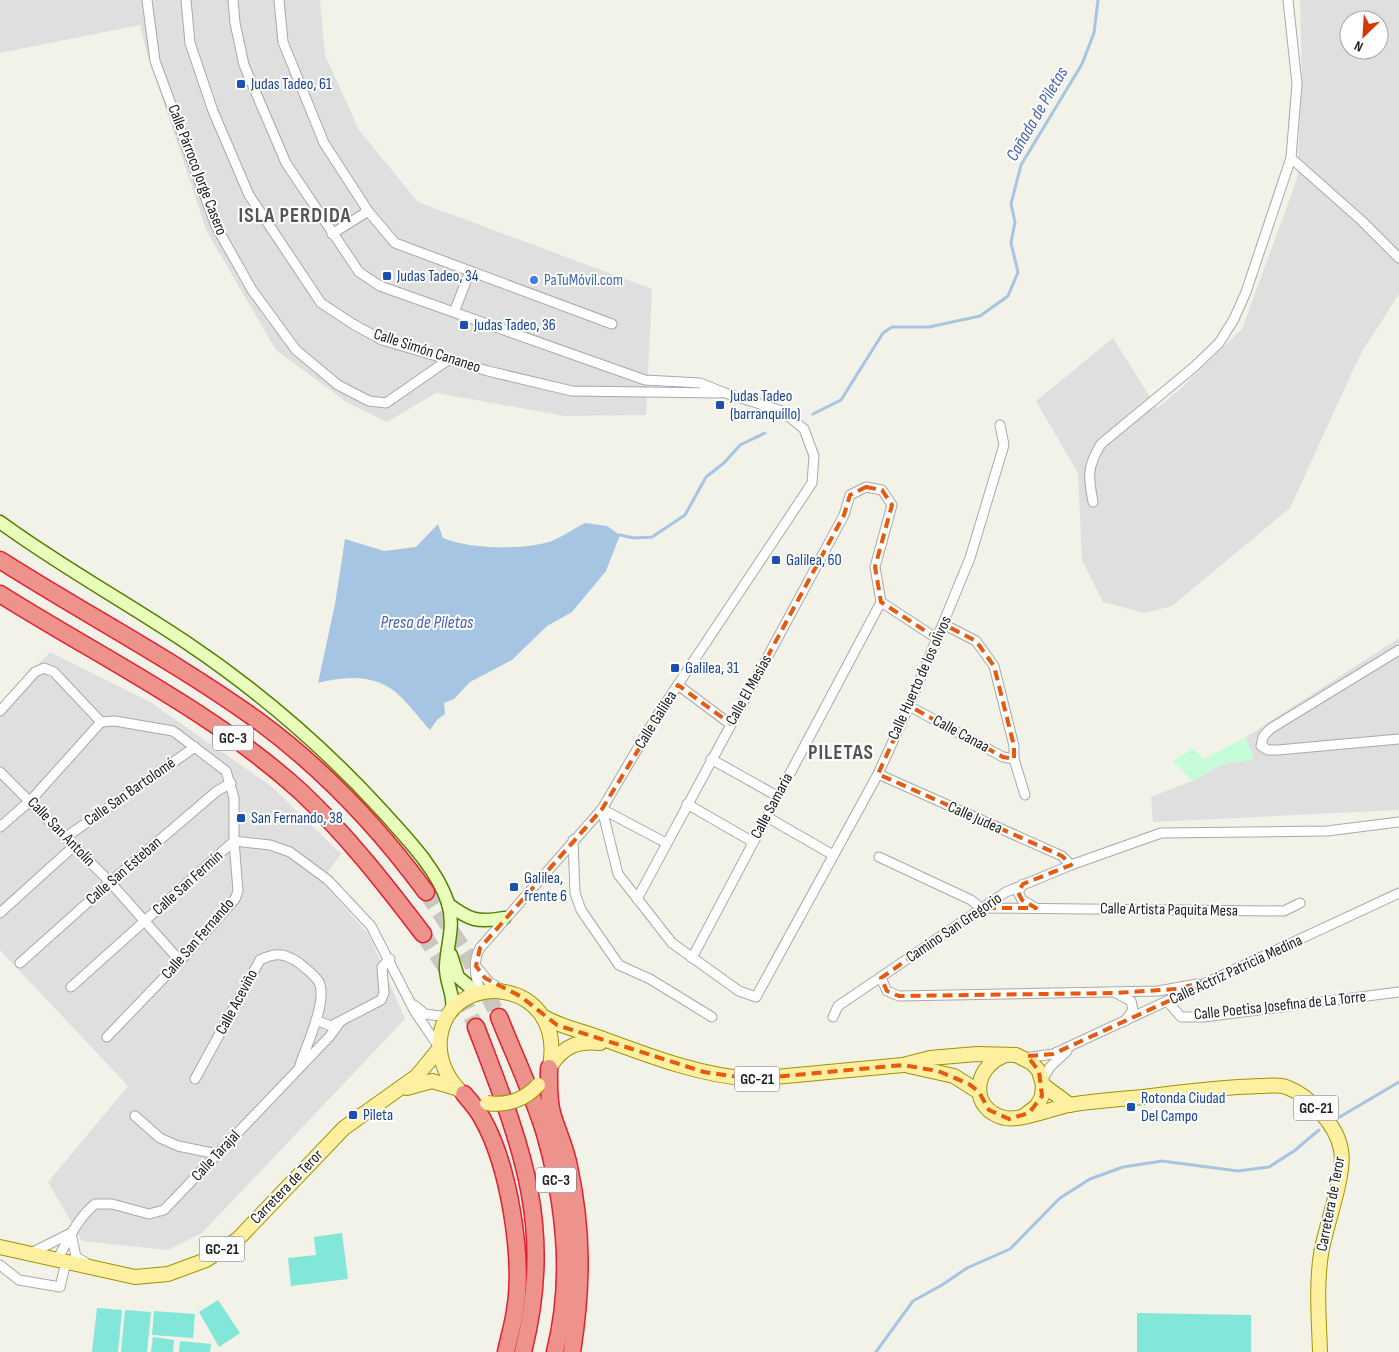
<svg xmlns="http://www.w3.org/2000/svg" width="1399" height="1352" viewBox="0 0 1399 1352" font-family="'Sofia Sans Condensed',sans-serif">
	<style>
		.residential { fill: #e0dfdf; fill-rule: evenodd }
		.park { fill: #c4fdd8 }
		.pitch { fill: #82e6d9 }
		.water { fill: #a6c5e2 }
		.lines { fill: none; stroke-linecap: round; stroke-linejoin: round }
		.stream { stroke: #a6c5e2; stroke-width: 3 }
		.highway-tunnel { stroke: #c8c8c0; stroke-width: 16; stroke-dasharray: 16 8; stroke-linecap: butt }
		.street-casing { stroke: #a9a9a9; stroke-width: 11 }
		.secondary-casing { stroke: #528200; stroke-width: 15 }
		.primary-casing { stroke: #a09400; stroke-width: 16 }
		.highway-casing { stroke: #e71e2f; stroke-width: 19 }
		.street { stroke: #fff; stroke-width: 9 }
		.secondary { stroke: #e9febb; stroke-width: 12 }
		.primary { stroke: #ffefa1; stroke-width: 14 }
		.highway { stroke: #ed938c; stroke-width: 16 }
		.primary-bridge-casing { stroke: #a09400; stroke-width: 16; stroke-linecap: butt }
		.primary-bridge { stroke: #ffefa1; stroke-width: 14 }
		.marked { fill: none; stroke: #e8590c; stroke-width: 4; stroke-dasharray: 10 6; stroke-linejoin: round }
		.transit-dot { fill: #1a4fb4; stroke: #fff; stroke-width: 2 }
		.shop-dot { fill: #3f7fe0; stroke: #fff; stroke-width: 2 }
		.labels { text-anchor: middle; dominant-baseline: central; stroke-width: 4; stroke-linejoin: round; paint-order: stroke }
		.shield { fill: #fff; stroke: #646464; stroke-width: 1 }
		.shield-label { font-size: 15px; font-weight: bold; fill: #222 }
		.transit-label { font-size: 16px; fill: #164399; stroke: #fff; text-anchor: start }
		.street-label { font-size: 16px; fill: #222; stroke: #fff }
		.shop-label { font-size: 16px; fill: #366cbe; stroke: #fff; text-anchor: start }
		.water-label { font-size: 18px; font-style: italic; fill: #4662b9; stroke: #fff }
		.district-label { font-size: 21px; font-weight: bold; letter-spacing: 1px; fill: #555; stroke: #fff }
	</style>
	<rect width="100%" height="100%" fill="#f2f2e8"/>
	<g class="residential">
		<path d="M0 0H320L325 55 359 130 418 202 652 289 646 415 565 416 436 393 387 422 348 403 276 350 207 232 146 50 140 25 0 53Z"/>
		<path d="M1300 0H1399V294L1360 355 1290 508 1172 606 1145 613 1103 602 1082 560 1078 473 1036 401 1113 338 1157 408 1179 390 1242 329 1297 179 1302 78ZM1349 20H1379V50H1349Z"/>
		<path d="M1399 638V810L1153 822 1151 797 1192 781 1222 764 1254 759 1246 737Z"/>
		<path d="M50 652 150 702 271 786 341 854 321 881 369 935 405 1019 202 1233 168 1250 82 1241 48 1182 128 1086 0 950V706Z"/>
	</g>
	<path class="park" d="M1246 737 1254 759 1222 764 1192 781 1173 761 1193 748 1204 759Z"/>
	<g class="pitch">
		<path d="M342 1233 348 1279 291 1286 288 1258 316 1255 314 1237Z"/>
		<path d="M218 1300 240 1333 219 1347 199 1312Z"/>
		<path d="M97 1308 122 1310 118 1352H92Z"/>
		<path d="M125 1310 151 1312 147 1352H121Z"/>
		<path d="M154 1311 195 1314 193 1338 152 1335Z"/>
		<path d="M1137 1313 1251 1315V1352H1137Z"/>
		<path d="M153 1337 174 1340 173 1352H151Z"/>
		<path d="M180 1341 211 1344 210 1352H179Z"/>
	</g>
	<path class="water" d="M585 523 607 526 620 535 606 571 572 612 547 626 512 660 470 682 454 699 444 703 445 714 437 720 430 730C419 718 403 696 390 688 368 674 341 677 318 683L335 604 345 539 384 551 416 547 438 524 443 538C468 549 528 551 554 540 565 535 575 528 585 523Z"/>
	<g class="lines">
		<g class="stream">
			<path d="M813 414 841 400 883 333 892 327H929L980 316 1008 296 1018 272 1011 243 1015 222 1011 204 1021 165 1082 64 1094 33 1098 0"/>
			<path d="M620 535 634 538 652 537 685 515 706 477 724 463 740 445 765 433"/>
			<path d="M1338 1118 1399 1082"/>
			<path d="M876 1352 913 1301 942 1285 967 1268 1010 1249 1060 1198 1090 1179 1123 1167 1162 1161 1238 1171 1269 1167 1294 1151 1319 1130"/>
		</g>
		<g class="highway-tunnel">
			<path d="M426 892 466 953 499 1017"/>
			<path d="M423 934 455 982 476 1027"/>
		</g>
		<g class="street-casing">
			<g id="street">
				<path d="M147 0 155 61 216 226 252 290 296 350 338 385 369 401 386 403 448 360"/>
				<path d="M186 0 190 43 213 111 249 195 321 303 353 324 382 340 488 371 572 391 720 393"/>
				<path d="M233 0 235 23 244 65 286 163 359 272 380 286 645 380 700 383 725 393 782 411 804 429 814 456 812 483 655 719 602 809 480 948C472 962 475 978 481 993"/>
				<path d="M279 0 283 42 324 143 368 211 395 243 612 324"/>
				<path d="M1291 158 1362 221 1399 258"/>
				<path d="M332 234 368 211"/>
				<path d="M455 310 470 271"/>
				<path d="M1093 502C1088 476 1087 467 1101 444L1194 367 1219 343 1234 319 1246 292 1291 158 1297 84 1288 0"/>
				<path d="M943 624 976 641 994 666 1014 746V759L1025 795"/>
				<path d="M1399 650 1270 729 1263 737 1261 746 1268 750H1278L1399 739"/>
				<path d="M678 685 730 724"/>
				<path d="M909 706 1003 757 1014 759"/>
				<path d="M0 711 35 672 44 668 54 672 101 722"/>
				<path d="M101 722 115 721 173 731 226 771 234 798V841L238 891 235 899 180 961 107 1037"/>
				<path d="M711 759 777 796"/>
				<path d="M0 772 110 882 180 961"/>
				<path d="M878 774 1062 856 1071 865"/>
				<path d="M687 804 753 842"/>
				<path d="M602 809 618 874 672 943 739 991 756 997 878 774 909 706 970 558 1004 445 1000 425"/>
				<path d="M602 809 666 843"/>
				<path d="M767 817 833 855"/>
				<path d="M0 827 31 800 101 722"/>
				<path d="M66 837 195 747"/>
				<path d="M573 840 575 893 581 910 619 965 650 979 712 1017"/>
				<path d="M879 857 971 900 981 908 1284 911 1300 903"/>
				<path d="M1023 884 1018 892 1022 900 1036 908"/>
				<path d="M637 899 844 515 850 495 866 487 882 490 892 505 875 567 881 602 936 638"/>
				<path d="M0 913 74 846"/>
				<path d="M692 958 881 602"/>
				<path d="M20 963 114 879 217 791 231 783"/>
				<path d="M476 966 489 982 503 990"/>
				<path d="M881 978 887 991 899 996 1158 991 1197 984"/>
				<path d="M71 987 234 841 270 845 290 852 328 880 371 926 415 1012 439 1047"/>
				<path d="M1116 993 1131 1001 1133 1010 1125 1021"/>
				<path d="M1168 1002 1181 1017H1204L1399 992"/>
				<path d="M414 1005 425 1014 448 1017"/>
				<path d="M833 1017 838 1006 1006 892 1071 865 1161 833 1327 831 1399 822"/>
				<path d="M316 1020 331 1026 381 1000 384 993 382 967 390 959"/>
				<path d="M1024 1058 1053 1054 1399 893"/>
				<path d="M195 1079 260 960C275 952 285 953 299 963 305 968 315 975 319 982 328 1001 306 1046 300 1065"/>
				<path d="M1042 1080 1050 1067 1067 1051"/>
				<path d="M135 1116 160 1138 178 1146 217 1154"/>
				<path d="M71 1233 76 1257 85 1262"/>
				<path d="M31 1253 71 1233"/>
				<path d="M57 1260C68 1240 77 1219 95 1204H112L149 1214 164 1210 330 1036 340 1022"/>
				<path d="M0 1265 19 1280 60 1287 66 1262"/>
			</g>
		</g>
		<g class="secondary-casing">
			<g id="secondary">
				<path d="M0 522C60 566 126 602 187 643 260 692 326 749 385 814 408 840 437 869 448 903 455 926 447 944 446 966 445 982 455 995 452 1011"/>
				<path d="M448 904C469 920 478 923 504 918"/>
				<path d="M451 955 458 977 478 994"/>
			</g>
		</g>
		<g class="primary-casing">
			<g id="primary">
				<path d="M544 1017C561 1027 579 1030 598 1037 647 1055 700 1076 753 1079L903 1065 930 1058 977 1054 1016 1055 1032 1063 1039 1071 1043 1085 1042 1096 1037 1106 1025 1115"/>
				<path d="M1003 1056C972 1069 970 1110 1005 1118 1021 1121 1051 1109 1068 1105 1092 1101 1118 1099 1143 1097 1182 1092 1221 1087 1260 1086 1267 1086 1279 1084 1286 1087 1309 1095 1337 1125 1341 1150 1346 1174 1325 1227 1321 1254 1316 1286 1319 1320 1320 1352"/>
				<path d="M551 1065C564 1046 577 1041 600 1043"/>
				<path d="M909 1066 954 1076 979 1092"/>
				<path d="M1043 1085 1070 1105"/>
				<path d="M407 1088 432 1081 456 1088"/>
				<path d="M459 1090C445 1075 438 1059 440 1038 449 967 566 977 550 1066"/>
				<path d="M0 1247 135 1277 168 1274 206 1260 238 1239 344 1128 417 1076 439 1049"/>
			</g>
		</g>
		<g class="highway-casing">
			<g id="highway">
				<path d="M0 560C85 614 175 661 257 720 321 767 379 828 426 892"/>
				<path d="M0 594C100 657 212 711 300 791 346 834 385 884 423 934"/>
				<path d="M499 1017C514 1055 533 1094 545 1134 565 1204 573 1280 555 1352"/>
				<path d="M476 1027C521 1145 555 1224 523 1352"/>
				<path d="M549 1068C549 1083 548 1098 552 1113 557 1131 566 1149 569 1167 583 1231 582 1288 572 1352"/>
				<path d="M464 1094C471 1102 478 1110 482 1118 509 1165 524 1258 515 1311 513 1325 509 1338 506 1352"/>
			</g>
		</g>
		<use href="#street" class="street"/>
		<use href="#secondary" class="secondary"/>
		<use href="#primary" class="primary"/>
		<use href="#highway" class="highway"/>
		<g class="primary-bridge-casing">
			<path id="primary-bridge" d="M487 1103C506 1106 525 1100 538 1085"/>
		</g>
		<use href="#primary-bridge" class="primary-bridge"/>
	</g>
	<path class="marked" d="M866 487 882 490 892 505 875 567 881 602 936 638 943 624 976 641 994 666 1014 746V759L1003 757 909 706 878 774 1062 856 1071 865 1023 884 1018 892 1022 900 1036 908H981L881 978 887 991 899 996 1115 993 1177 989 1221 977 1053 1054 1027 1056 1039 1071 1042 1096 1029 1113 1009 1119 989 1110 979 1092 969 1084 938 1071 903 1065 753 1079 704 1072 557 1025 520 996 485 978 476 966 480 948 602 809 678 685 731 724 844 515 850 495Z"/>
	<g class="transit-dot">
		<rect x="236" y="79" width="10" height="10" rx="2.5"/>
		<rect x="382" y="271" width="10" height="10" rx="2.5"/>
		<rect x="459" y="320" width="10" height="10" rx="2.5"/>
		<rect x="715" y="400" width="10" height="10" rx="2.5"/>
		<rect x="771" y="555" width="10" height="10" rx="2.5"/>
		<rect x="670" y="663" width="10" height="10" rx="2.5"/>
		<rect x="236" y="813" width="10" height="10" rx="2.5"/>
		<rect x="509" y="882" width="10" height="10" rx="2.5"/>
		<rect x="1126" y="1102" width="10" height="10" rx="2.5"/>
		<rect x="348" y="1110" width="10" height="10" rx="2.5"/>
	</g>
	<circle class="shop-dot" cx="534" cy="280" r="5"/>
	<g class="labels">
		<g class="shield">
			<rect x="213" y="725.5" width="40" height="25" rx="4"/>
			<rect x="734.5" y="1066.5" width="45" height="25" rx="4"/>
			<rect x="1293.5" y="1095.5" width="45" height="25" rx="4"/>
			<rect x="536" y="1167.5" width="40" height="25" rx="4"/>
			<rect x="199.5" y="1236.5" width="45" height="25" rx="4"/>
		</g>
		<g class="shield-label">
			<text x="233" y="738">GC-3</text>
			<text x="757" y="1079">GC-21</text>
			<text x="1316" y="1108">GC-21</text>
			<text x="556" y="1180">GC-3</text>
			<text x="222" y="1249">GC-21</text>
		</g>
		<g class="transit-label">
			<text x="251" y="84">Judas Tadeo, 61</text>
			<text x="397" y="276">Judas Tadeo, 34</text>
			<text x="474" y="325">Judas Tadeo, 36</text>
			<text x="730" y="396">Judas Tadeo<tspan x="730" dy="18">(barranquillo)</tspan></text>
			<text x="786" y="560">Galilea, 60</text>
			<text x="685" y="668">Galilea, 31</text>
			<text x="251" y="818">San Fernando, 38</text>
			<text x="524" y="878">Galilea,<tspan x="524" dy="18">frente 6</tspan></text>
			<text x="1141" y="1098">Rotonda Ciudad<tspan x="1141" dy="18">Del Campo</tspan></text>
			<text x="363" y="1115">Pileta</text>
		</g>
		<g class="street-label">
			<text transform="translate(197 170) rotate(69)">Calle Párroco Jorge Casero</text>
			<text transform="translate(427 351) rotate(18)">Calle Simón Cananeo</text>
			<text transform="translate(920 678) rotate(-66)">Calle Huerto de los olivos</text>
			<text transform="translate(749 690) rotate(-61)">Calle El Mesias</text>
			<text transform="translate(656 720) rotate(-58)">Calle Galilea</text>
			<text transform="translate(961 734) rotate(28)">Calle Canaa</text>
			<text transform="translate(130 792) rotate(-35)">Calle San Bartolomé</text>
			<text transform="translate(772 806) rotate(-62)">Calle Samaria</text>
			<text transform="translate(975 818) rotate(24)">Calle Judea</text>
			<text transform="translate(61 832) rotate(46)">Calle San Antolín</text>
			<text transform="translate(124 871) rotate(-41)">Calle San Esteban</text>
			<text transform="translate(188 883) rotate(-42)">Calle San Fermín</text>
			<text transform="translate(1169 910) rotate(1)">Calle Artista Paquita Mesa</text>
			<text transform="translate(954 928) rotate(-34)">Camino San Gregorio</text>
			<text transform="translate(198 939) rotate(-49)">Calle San Fernando</text>
			<text transform="translate(1236 970) rotate(-25)">Calle Actriz Patricia Medina</text>
			<text transform="translate(237 1002) rotate(-62)">Calle Aceviño</text>
			<text transform="translate(1280 1006) rotate(-6)">Calle Poetisa Josefina de La Torre</text>
			<text transform="translate(216 1156) rotate(-47)">Calle Tarajal</text>
			<text transform="translate(287 1187) rotate(-46)">Carretera de Teror</text>
			<text transform="translate(1331 1204) rotate(-79)">Carretera de Teror</text>
		</g>
		<g class="shop-label">
			<text x="544" y="280">PaTuMóvil.com</text>
		</g>
		<g class="water-label">
			<text transform="translate(1037 114) rotate(-60)">Cañada de Piletas</text>
			<text x="427" y="622">Presa de Piletas</text>
		</g>
		<g class="district-label">
			<text x="295" y="215">ISLA PERDIDA</text>
			<text x="841" y="752">PILETAS</text>
		</g>
	</g>
	<g transform="translate(1364 35) rotate(205)"><circle r="24" fill="#ffffff" stroke="#a7a7a7"/>
	<path d="M0-4L9 19L0 12L-9 19Z" fill="#d43700"/>
	<text y="-8" font-size="14" font-weight="bold" text-anchor="middle" fill="#222222">N</text>
	</g>
</svg>
